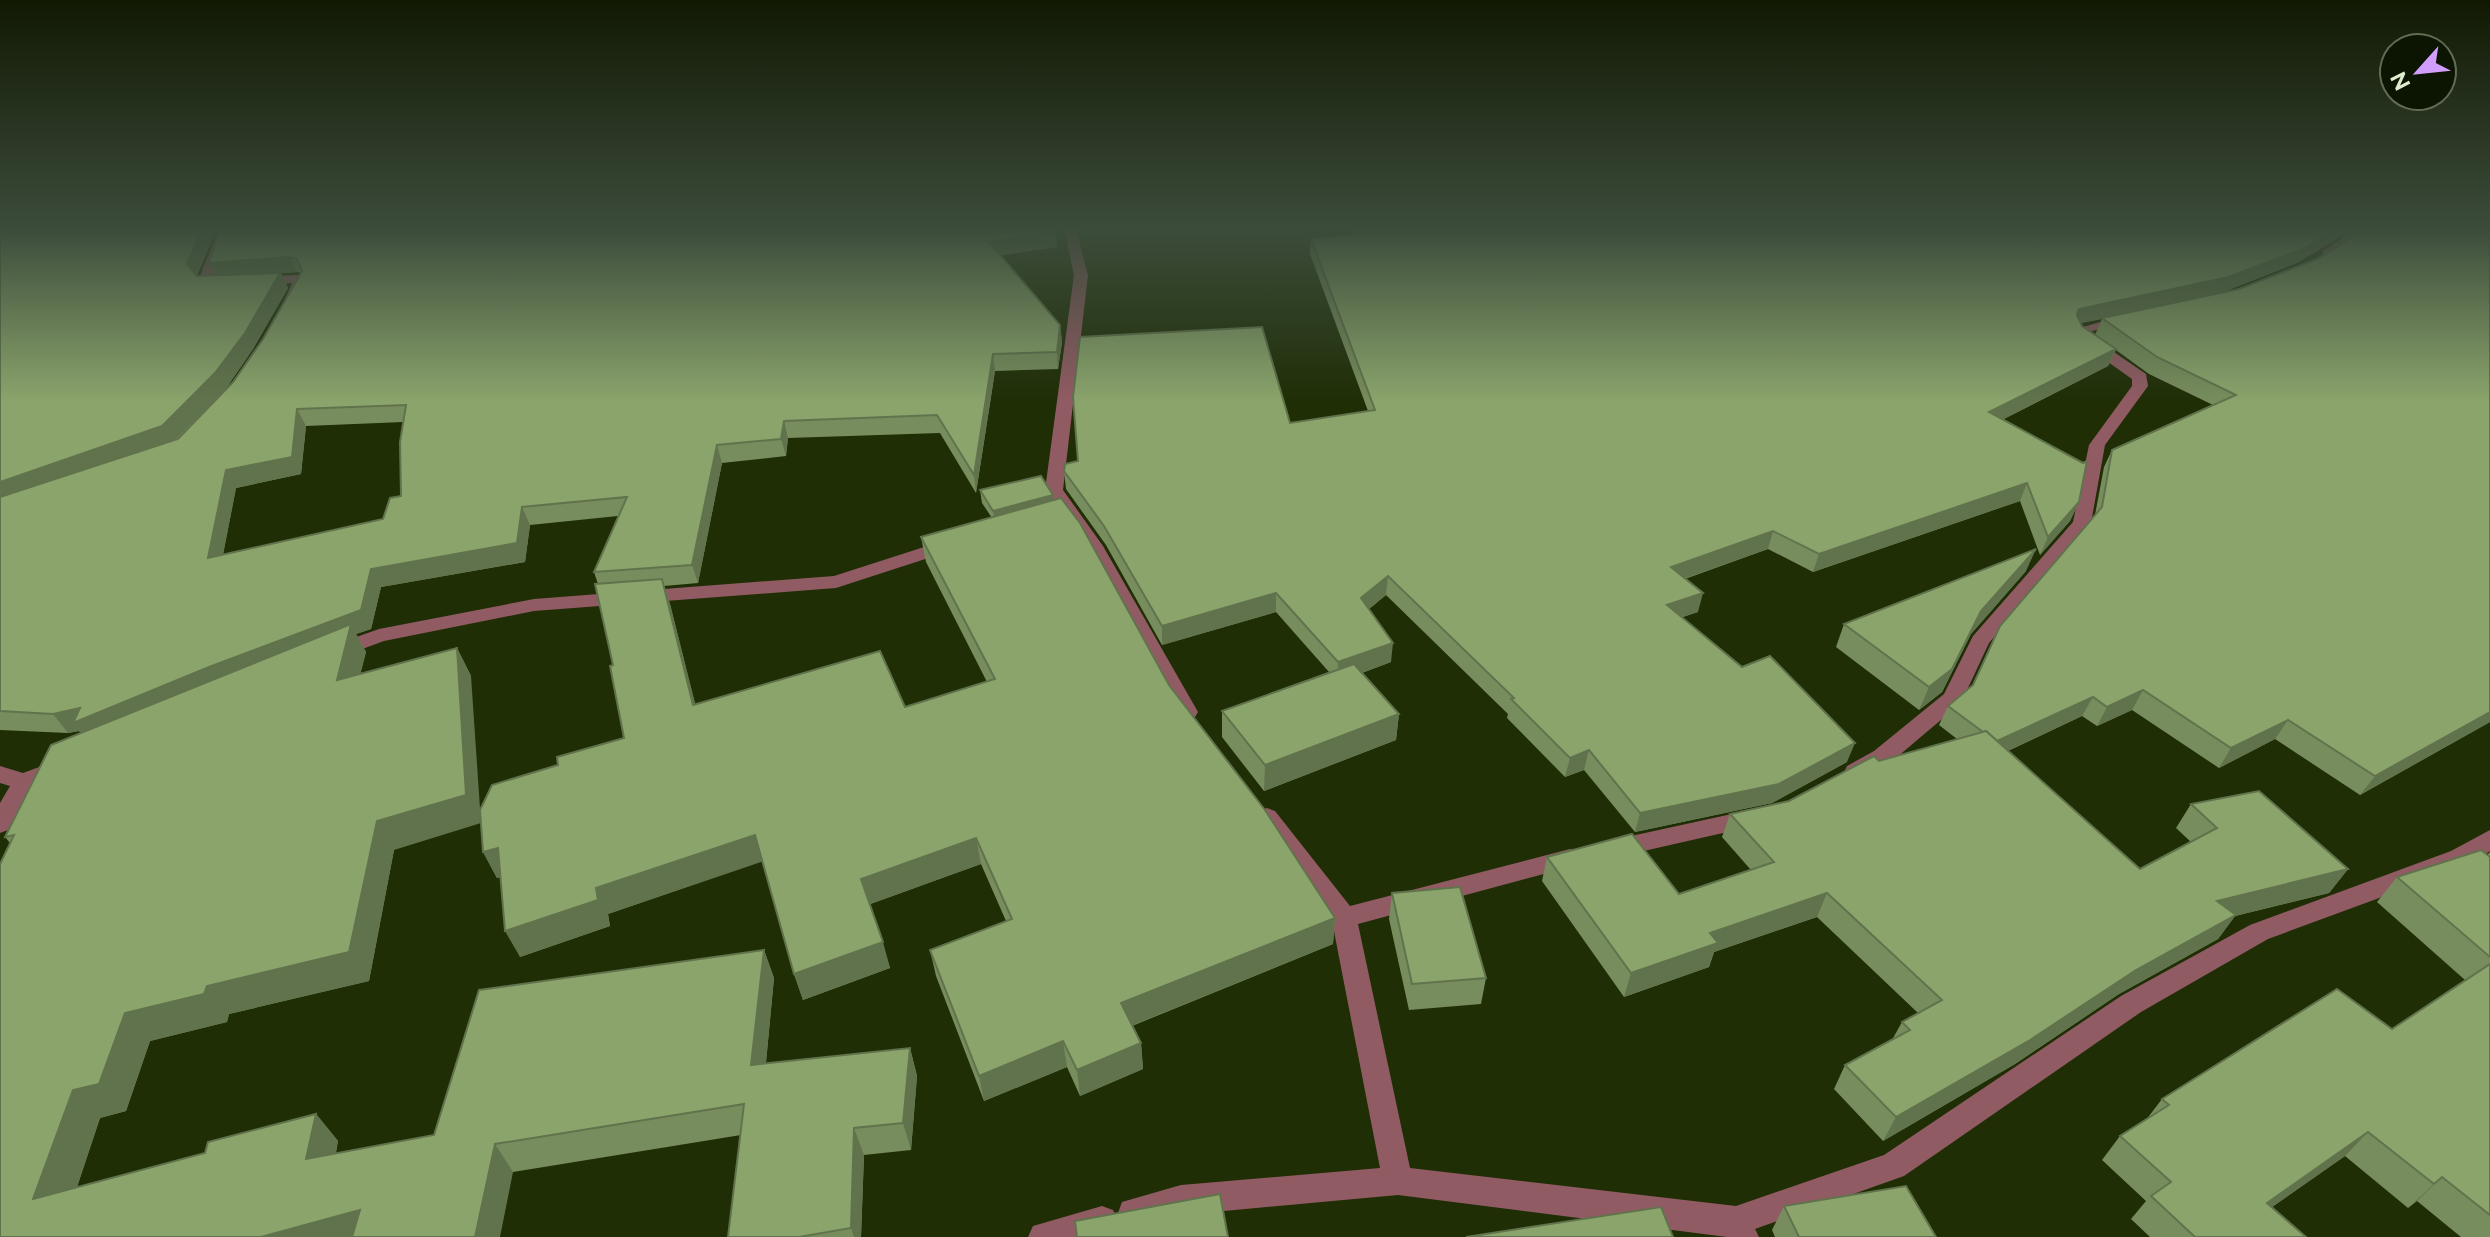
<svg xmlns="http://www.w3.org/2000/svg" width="2490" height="1237" viewBox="0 0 2490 1237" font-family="Raleway,sans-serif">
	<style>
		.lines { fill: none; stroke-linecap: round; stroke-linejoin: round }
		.street { fill: #915b64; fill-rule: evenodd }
		.wall { fill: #788d5d; fill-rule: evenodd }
		.shaded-wall { fill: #61734c }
		.building { fill: #8ba46c; stroke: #61734c; stroke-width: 2; fill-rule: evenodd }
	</style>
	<rect width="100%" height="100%" fill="#1f2e05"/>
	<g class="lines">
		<g class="street">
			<path d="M219 229H236L228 234 212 280 230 285 210 290 198 281Z"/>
			<path d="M1064 229H1076L1088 275 1063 490 1103 546 1198 712 1195 717H1179L1085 546 1045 490 1074 275Z"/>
			<path d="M2343 229H2355L2353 244 2333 257H2323V251L2342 239Z"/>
			<path d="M297 275 302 276 307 285 296 305 291 306 284 302 292 283 259 285 252 281 259 277Z"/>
			<path d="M2124 315 2131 319 2129 322 2088 332 2089 335 2146 374 2148 386 2105 445 2091 523 1989 643 1961 703 1890 763 1863 778H1847L1844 772 1847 766 1874 751 1944 694 1973 636 2073 522 2089 445 2132 386V379L2077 340 2073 330Z"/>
			<path d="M949 539 956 541 958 545 956 549 836 588 534 611 384 641 338 658 328 651 331 646 379 629 534 599 834 576Z"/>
			<path d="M61 759 69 761 72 767 69 773 32 788 8 830 0 833V803L10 786 0 783V766L23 773Z"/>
			<path d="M1267 808 1275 811 1350 906 1570 849 1579 851 1582 858 1579 865 1570 867 1358 924 1410 1168 1736 1206 1884 1155 2121 996 2250 925 2451 851 2490 830V851L2469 865 2268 939 2141 1012 1904 1176 1755 1229 1759 1237H1727L1398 1195 1181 1215 1133 1228 1122 1224 1118 1213 1122 1202 1181 1185 1380 1168 1332 921 1259 823 1255 817 1259 811Z"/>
			<path d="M1750 810 1758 813 1762 819 1758 825 1613 858 1604 856 1601 849 1604 842 1613 840Z"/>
			<path d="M1102 1206 1113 1210 1118 1221 1113 1232 1099 1237H1028L1033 1226Z"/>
		</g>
	</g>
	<g class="wall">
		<path d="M0 229H216L197 276 216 275 221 229 1057 247 1001 255 1060 325 1062 342 1058 369 995 371 976 493 940 433 788 438 786 456 722 463 698 583 664 586 670 604 695 704 905 707 987 682 926 562 921 537 992 518 982 503 980 490 1053 495V501L1169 685 1335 918 1333 944 1132 1026 1141 1043 1143 1069 1080 1096 1067 1067 984 1101 936 976 930 950 1006 921 981 864 870 904 890 968 803 1000 794 974 762 861 608 914 610 926 520 957 501 877 497 878 483 852 558 765 624 738 613 665 598 584 594 572 618 516 530 525 525 562 381 587 371 629 356 634 366 652 360 674 457 648 471 676 394 850 369 981 229 1014 227 1022 150 1041 126 1111 100 1118 77 1187 205 1153 316 1114 338 1141 336 1153 434 1135 764 950 774 978 766 1063 910 1048 917 1076 911 1150 864 1155 861 1237H728L741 1135 513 1172 0 1237 10 843 5 837 81 733 79 731 68 733 0 730ZM298 272 301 273 263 339 233 382 225 390 253 349 288 288 281 273ZM403 422 401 496 383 519 223 554 236 488 301 474 306 426Z"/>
		<path d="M1350 229H2344L2339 237 2297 263 2221 293 2239 289 2317 259 2357 235 2358 229H2490V722L2360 795 2275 739 2219 768 2132 710 2097 726 2082 716 2008 751 2140 869 2191 842 2176 828 2191 804 2348 869 2329 893 2235 916 2218 939 2119 994 2015 1064 1883 1141 1834 1089 1845 1065 1892 1040 1902 1022 1918 1013 1817 917 1714 952 1709 967 1624 997 1542 881 1547 857 1679 894 1751 870 1722 837 1730 814 1789 801 1879 761 1957 739 1939 725 1948 706 1973 685 2095 515 2104 467 2112 450 2213 405 2149 374 2116 350 2108 366 2002 420 2079 502 2070 521 2040 555 2020 501 1813 572 1768 549 1685 579 1698 612 1682 617 1847 762 1772 803 1635 832 1584 770 1565 777 1507 718 1508 714 1386 595 1369 609 1391 662 1362 673 1399 714 1396 740 1264 791 1222 737V711L1329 672 1276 612 1162 645 1106 545 1066 489 1064 471 1290 423 1368 411 1310 254 1311 239 1358 234ZM2102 319 2095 335 2082 326 2081 323Z"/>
		<path d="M2026 571 1971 634 1942 692 1919 710 1836 647 1844 624Z"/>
		<path d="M2490 852V1237H2461L2417 1201 2408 1208 2345 1156 2272 1207 2306 1237H2150L2131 1219 2146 1201 2102 1160 2120 1136 2146 1120 2162 1099 2392 1029 2465 980 2377 902 2397 877 2487 855Z"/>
		<path d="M1392 893 1486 978 1481 1004 1409 1010 1389 919Z"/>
		<path d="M1784 1206 1936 1237H1775L1772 1230Z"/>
	</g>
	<g class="shaded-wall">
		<path d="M202 229H216L195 280 187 264Z"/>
		<path d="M2336 229H2344L2339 237 2297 263 2220 293 2072 325 2079 309Z"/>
		<path d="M1056 232 1057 247 991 257 989 242Z"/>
		<path d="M290 257 298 272 281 273 288 288 253 349 225 390 172 443 0 504V482L217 279 209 263Z"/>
		<path d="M1060 325 1062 342 1058 369 1057 352Z"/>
		<path d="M2116 349 2108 366 1982 430 1989 412Z"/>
		<path d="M993 354 995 371 976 493 974 475Z"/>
		<path d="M297 409 306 426 301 474 236 488 219 576 208 558 226 470Z"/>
		<path d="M784 421 788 438 786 456 781 439Z"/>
		<path d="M717 445 722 463 698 583 692 565Z"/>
		<path d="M2027 483 2020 501 1813 572 1819 554Z"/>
		<path d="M1053 495 1054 507 995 523 993 511Z"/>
		<path d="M2079 502 2070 521 2040 555 2048 537Z"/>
		<path d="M522 507 530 525 525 562 381 587 371 629 356 634 366 652 352 708 88 742 79 731 68 733 53 714 371 569Z"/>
		<path d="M1773 531 1768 549 1666 585 1671 567Z"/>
		<path d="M2036 549 2026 571 1971 634 1942 692 1919 710 1929 687 1981 611Z"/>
		<path d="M1388 576 1386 595 1359 617 1361 598Z"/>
		<path d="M662 579 670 604 702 731 693 705Z"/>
		<path d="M1276 593V612L1162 645V626Z"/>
		<path d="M1703 593 1698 612 1663 624 1667 605Z"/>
		<path d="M1393 643 1391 662 1337 682 1338 662Z"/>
		<path d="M457 648 471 676 481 823 394 850 369 981 229 1014 227 1022 150 1041 126 1111 100 1118 64 1226 33 1199 73 1090 125 1013 207 986 377 821Z"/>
		<path d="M2143 690 2132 710 2097 726 2107 707Z"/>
		<path d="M2093 697 2082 716 1986 761 1995 741Z"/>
		<path d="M2490 712V722L2360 795 2375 776Z"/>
		<path d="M1399 714 1396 740 1264 791 1265 765Z"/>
		<path d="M2288 720 2275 739 2219 768 2231 748Z"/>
		<path d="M1855 743 1847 762 1772 803 1635 832 1640 813Z"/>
		<path d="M1589 750 1584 770 1565 777 1570 758Z"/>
		<path d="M755 835 764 861 608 914 610 926 520 957 505 931 596 888Z"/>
		<path d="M976 838 981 864 868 905 861 879Z"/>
		<path d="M498 848 512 874 497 878 483 852Z"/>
		<path d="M2348 869 2329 893 2235 916 2218 939 2119 994 2015 1064 1883 1141 1896 1117 2217 901Z"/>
		<path d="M1827 893 1817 917 1714 952 1709 967 1624 997 1631 973 1710 933Z"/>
		<path d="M1335 918 1333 944 1123 1029 1121 1003Z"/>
		<path d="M883 942 890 968 803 1000 794 974Z"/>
		<path d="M764 950 774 978 763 1093 751 1065Z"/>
		<path d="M1063 1041 1067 1067 984 1101 979 1076Z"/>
		<path d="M1141 1043 1143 1069 1080 1096 1077 1070Z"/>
		<path d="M910 1048 917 1076 911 1150 903 1123Z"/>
		<path d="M316 1114 338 1141 329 1186 306 1159Z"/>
		<path d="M854 1128 864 1155 861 1237H854L851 1228Z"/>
		<path d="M2368 1132 2345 1156 2245 1226 2267 1203Z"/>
		<path d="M495 1144 513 1172 500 1237H475Z"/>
		<path d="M2442 1177 2417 1201 2408 1208 2434 1184Z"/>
		<path d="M360 1210 380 1237H261Z"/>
	</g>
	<g class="building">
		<path d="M0 229H202L187 264 197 276 280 273 245 333 215 373 162 426 0 482Z"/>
		<path d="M220 229H1054L1056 232 989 242 1060 325 1057 352 993 354 974 475 937 415 784 421 781 439 717 445 692 565 594 572 627 497 522 507 517 543 371 569 361 610 209 667 73 723 80 708 53 714 0 711V497L178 439 233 382 263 339 302 271 297 259 290 257 209 263ZM406 405 400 442 401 496 390 498 383 519 208 558 226 470 292 457 297 409Z"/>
		<path d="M1372 229H2336L2305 248 2228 277 2079 309 2077 315 2082 326 2116 349 1989 412 2083 463 2087 461 2079 502 2048 537 2027 483 1819 554 1773 531 1671 567 1703 593 1667 605 1742 667 1770 656 1855 743 1779 784 1640 813 1589 750 1570 758 1511 699 1514 698 1388 576 1361 598 1393 643 1338 662 1276 593 1162 626 1104 526 1064 471 1065 464 1078 461 1073 397 1080 337 1262 327 1290 423 1375 410 1311 239 1377 232Z"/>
		<path d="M2363 229H2490V712L2375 776 2288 720 2231 748 2143 690 2107 707 2093 697 1997 741 1986 731 1983 732 1948 706 1973 685 2000 626 2102 507 2112 450 2236 395 2157 357 2102 318 2239 289 2317 259 2363 231Z"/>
		<path d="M1041 476 1053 495 993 511 980 490Z"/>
		<path d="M1061 498 1080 523 1169 685 1265 810 1335 918 1121 1003 1141 1043 1077 1070 1063 1041 979 1076 930 950 1012 919 976 838 861 879 883 942 794 974 755 835 596 888 598 900 505 931 498 848 483 852 480 810 492 785 558 765 557 757 624 738 610 666 613 665 595 584 662 579 693 705 880 651 905 707 995 679 921 537Z"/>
		<path d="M2036 549 1981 611 1952 669 1929 687 1844 624Z"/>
		<path d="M351 624 337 680 457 648 466 795 377 821 349 952 207 986 204 994 125 1013 99 1084 73 1090 33 1199 205 1153 208 1142 316 1114 306 1159 434 1135 479 990 764 950 751 1065 910 1048 903 1123 854 1128 851 1228 799 1237H728L744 1104 495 1144 475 1237H352L360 1210 261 1237H0V864L14 835 5 837 51 745Z"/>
		<path d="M1354 664 1399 714 1265 765 1222 711Z"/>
		<path d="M1986 731 2140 869 2217 828 2191 804 2259 791 2348 869 2217 901 2236 915 2136 970 2030 1040 1896 1117 1845 1065 1910 1030 1902 1022 1942 1000 1827 893 1710 933 1718 943 1631 973 1547 857 1632 834 1679 894 1774 862 1730 814 1789 801 1874 756 1879 761Z"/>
		<path d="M2481 850 2490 857V957L2397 877Z"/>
		<path d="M1460 887 1486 978 1412 984 1392 893Z"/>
		<path d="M2490 964V1215L2442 1177 2434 1184 2368 1132 2267 1203 2306 1237H2195L2151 1196 2171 1182 2120 1136 2169 1105 2162 1099 2337 989 2392 1029Z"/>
		<path d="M1906 1186 1936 1237H1799L1784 1206Z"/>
		<path d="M1220 1194 1228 1237H1075H1077L1075 1221Z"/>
		<path d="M1661 1207 1673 1237H1466Z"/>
	</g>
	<linearGradient id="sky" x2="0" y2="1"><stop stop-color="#111903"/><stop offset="0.57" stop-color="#3c4c3b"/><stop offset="1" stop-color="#3c4c3b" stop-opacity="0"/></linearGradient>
	<rect width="2490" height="402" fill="url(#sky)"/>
	<g transform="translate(2418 72) rotate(243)"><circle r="38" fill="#0c1502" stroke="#616c54" stroke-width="2"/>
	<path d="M0-6L14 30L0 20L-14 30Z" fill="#d19dfe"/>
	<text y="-12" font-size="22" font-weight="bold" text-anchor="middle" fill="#e0eed0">N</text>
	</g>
</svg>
